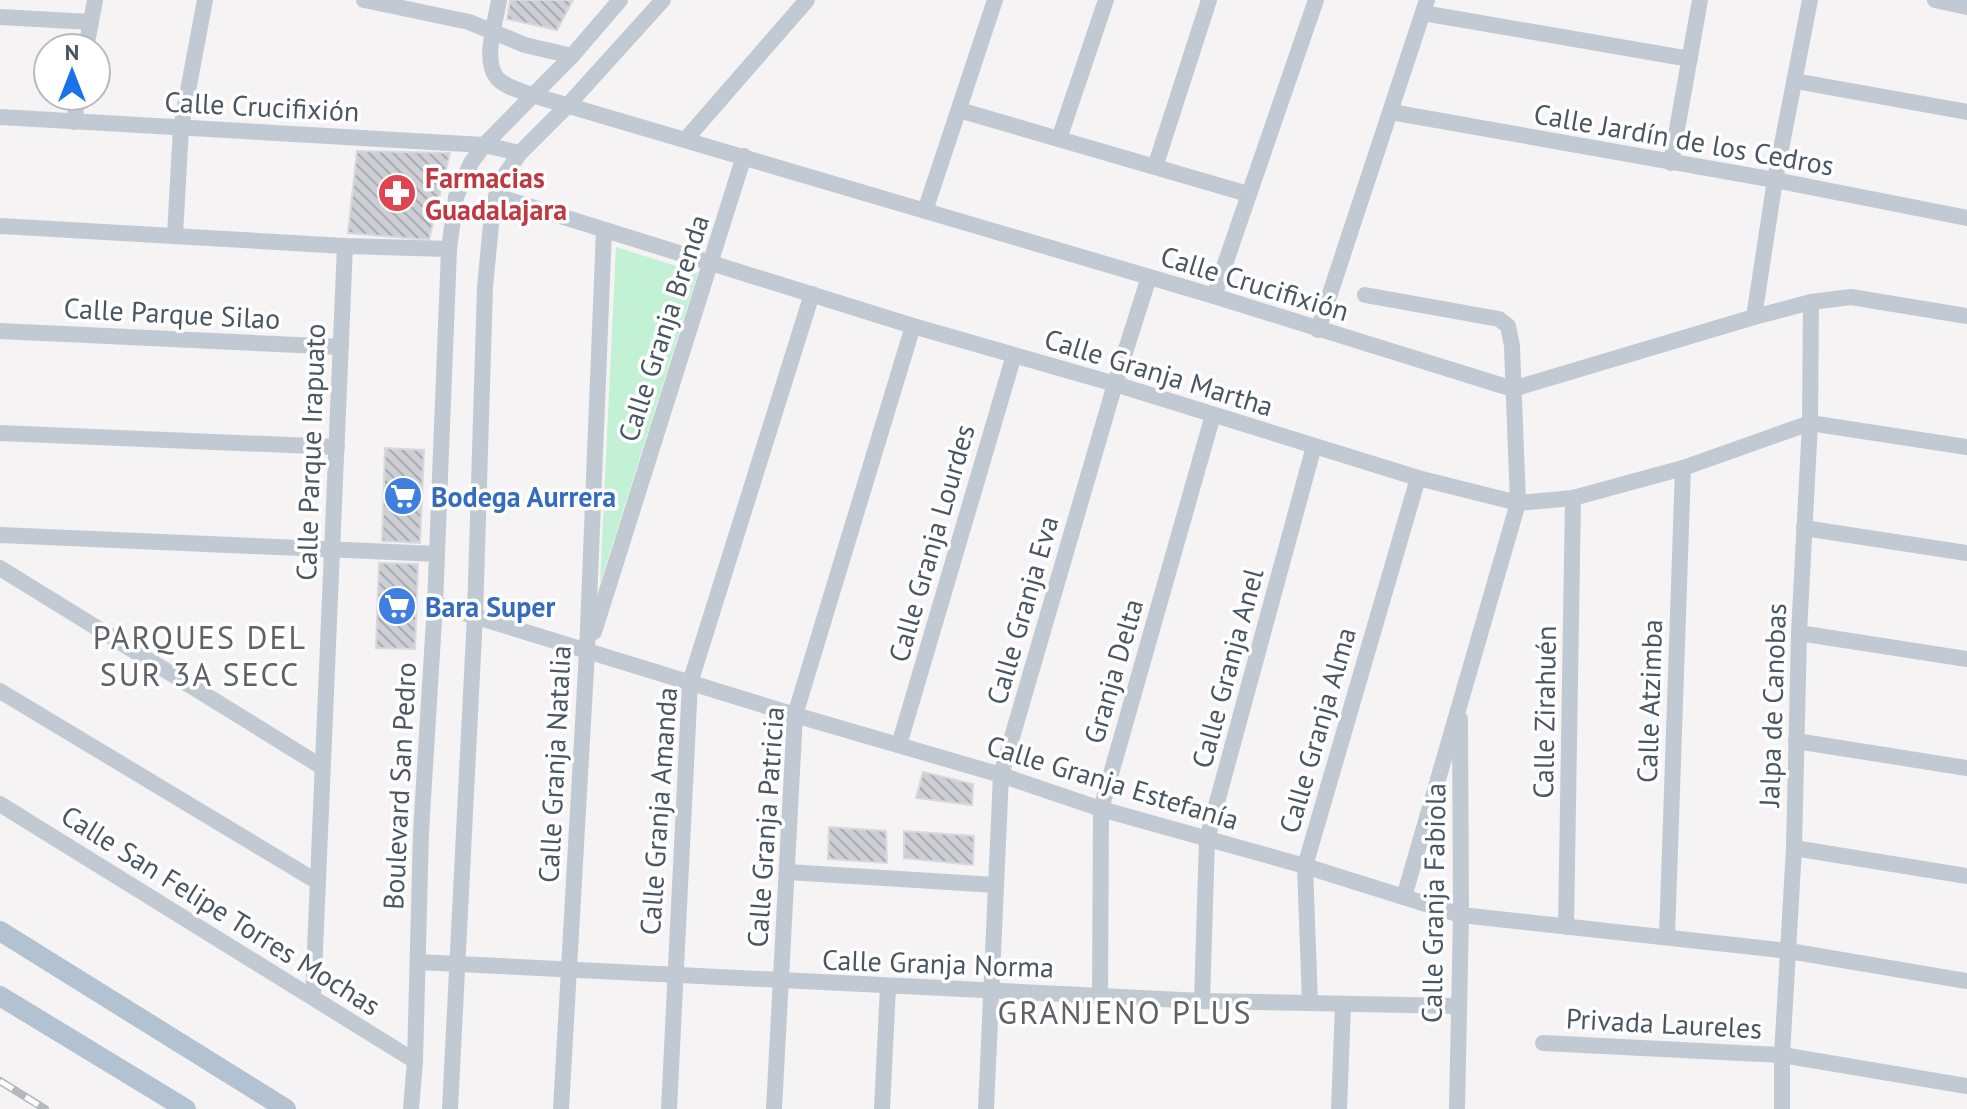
<svg xmlns="http://www.w3.org/2000/svg" width="1967" height="1109" viewBox="0 0 1967 1109" font-family="'PT Sans',sans-serif">
	<style>
		.green { fill: #c3f1d5 }
		.building { fill: url(#building-back-hatch); stroke: #d7d9de; stroke-width: 2 }
		.lines { fill: none; stroke-linecap: round; stroke-linejoin: round }
		.minor { stroke: #c1cad2; stroke-width: 16 }
		.major { stroke: #b3c2d1; stroke-width: 20 }
		.rail-casing { stroke: #b5b8bd; stroke-width: 8 }
		.rail { stroke: #fff; stroke-width: 5; stroke-dasharray: 15; stroke-linecap: butt }
		.labels { text-anchor: middle; dominant-baseline: central; stroke-width: 7; stroke-linejoin: round; paint-order: stroke }
		.street-label { font-size: 28px; fill: #4a5661; stroke: #fff }
		.health-label { font-size: 28px; font-weight: bold; fill: #be3a42; stroke: #fff; text-anchor: start }
		.shop-label { font-size: 28px; font-weight: bold; fill: #366cbe; stroke: #fff; text-anchor: start }
		.quarter-label { font-size: 32px; letter-spacing: 2px; fill: #5f6368; stroke: #fff }
	</style>
	<defs>
		<pattern id="building-back-hatch" width="6" height="6" patternUnits="userSpaceOnUse" patternTransform="scale(2)"><rect width="6" height="6" fill="#cdcfd5"/><path d="M-1 5l2 2M0 0l6 6M5-1l2 2" fill="none" stroke="#a8abb0"/></pattern>
	</defs>
	<rect width="100%" height="100%" fill="#f5f3f3"/>
	<path class="green" d="M616 247 698 273 600 584Z"/>
	<g class="building">
		<path d="M510 0H573L557 30 507 19Z"/>
		<path d="M357 151 450 153 429 240 348 233Z"/>
		<path d="M385 448 424 450 420 543 382 541Z"/>
		<path d="M379 563 418 564 415 649 376 648Z"/>
		<path d="M923 772 973 784 972 805 916 798Z"/>
		<path d="M829 827 886 831 887 863 828 859Z"/>
		<path d="M904 831 974 836 973 865 904 858Z"/>
	</g>
	<g class="lines">
		<g class="minor">
			<path d="M364 0 469 22 525 45 572 56"/>
			<path d="M499 0C496 21 482 60 497 78 505 87 521 91 532 95L1214 296 1513 389 1754 317 1811 302 1851 297 1967 316"/>
			<path d="M1935 0 1967 7"/>
			<path d="M1423 13 1690 59"/>
			<path d="M0 17 91 22"/>
			<path d="M86 48 95 0"/>
			<path d="M1795 81 1967 112"/>
			<path d="M959 110 1248 194"/>
			<path d="M1391 112 1775 180 1967 218"/>
			<path d="M0 117 484 145 520 153"/>
			<path d="M74 122 78 96"/>
			<path d="M686 139 807 0"/>
			<path d="M1059 139 1106 0"/>
			<path d="M1671 163 1700 0"/>
			<path d="M1155 167 1209 0"/>
			<path d="M496 196 913 326 1115 384 1418 478 1518 503 1573 498 1683 468 1810 423 1967 447"/>
			<path d="M925 211 995 0"/>
			<path d="M0 226 345 246 449 249"/>
			<path d="M175 235 181 128 205 0"/>
			<path d="M1365 295 1499 319 1508 326 1512 346 1518 503 1404 897"/>
			<path d="M1214 296 1316 0"/>
			<path d="M1754 317 1775 180 1810 0"/>
			<path d="M1318 330 1427 0"/>
			<path d="M0 331 341 347"/>
			<path d="M0 433 337 447"/>
			<path d="M1804 528 1967 553"/>
			<path d="M0 535 437 554"/>
			<path d="M0 568 322 767"/>
			<path d="M435 604 795 715 1001 775 1101 809 1305 866 1461 915 1789 951 1967 981"/>
			<path d="M594 632 744 156"/>
			<path d="M1799 633 1967 659"/>
			<path d="M0 691 316 881"/>
			<path d="M1796 741 1967 768"/>
			<path d="M899 745 1014 355"/>
			<path d="M0 804 415 1061"/>
			<path d="M1794 848 1967 876"/>
			<path d="M788 872 996 885"/>
			<path d="M1566 927 1573 498"/>
			<path d="M1667 937 1683 468"/>
			<path d="M418 962 1202 1001 1457 1006"/>
			<path d="M1100 995 1101 809 1213 415"/>
			<path d="M313 997 345 246"/>
			<path d="M1202 1001 1207 839 1314 446"/>
			<path d="M1310 1003 1305 866 1418 478"/>
			<path d="M1543 1043 1782 1055 1967 1086"/>
			<path d="M411 1109 415 1061 421 832 435 604 449 249 456 197 471 163 484 145 572 56 620 0"/>
			<path d="M450 1109 475 615 485 287 492 214 502 179 520 153 568 105 663 0"/>
			<path d="M561 1109 587 652 604 230"/>
			<path d="M669 1109 690 683 812 294"/>
			<path d="M774 1109 795 715 913 326"/>
			<path d="M882 1109 888 987"/>
			<path d="M986 1109 1001 775 1115 384 1149 277"/>
			<path d="M1339 1109 1343 1004"/>
			<path d="M1457 1109 1461 915 1460 719"/>
			<path d="M1782 1109V1055L1794 848 1799 633 1810 423 1811 302"/>
		</g>
		<g class="major">
			<path d="M0 931 286 1109"/>
			<path d="M0 996 186 1109"/>
		</g>
		<g class="rail-casing">
			<path id="rail" d="M0 1081 45 1109"/>
		</g>
		<use href="#rail" class="rail"/>
	</g>
	<defs>
		<g id="pharmacy-disc" transform="scale(2)"><circle r="9.5" fill="#e0444e" stroke="#fff"/><path d="M-2-6h4v4h4v4h-4v4h-4v-4h-4v-4h4Z" fill="#fff"/></g>
		<g id="supermarket-disc" transform="scale(2)"><circle r="9.5" fill="#3f7fe0" stroke="#fff"/><path d="M-6-5.5h2.5l.6 2H6L4.5 2H-2.5L-4.4-4H-6ZM-1.5 3.2a1.3 1.3 0 1 0 .1 0ZM3 3.2a1.3 1.3 0 1 0 .1 0Z" fill="#fff"/></g>
	</defs>
	<g fill-rule="evenodd">
		<use href="#pharmacy-disc" x="397" y="193"/>
		<use href="#supermarket-disc" x="403" y="496"/>
		<use href="#supermarket-disc" x="397" y="606"/>
	</g>
	<g class="labels">
		<g class="street-label">
			<text transform="translate(262 106) rotate(3)">Calle Crucifixión</text>
			<text transform="translate(1684 139) rotate(10)">Calle Jardín de los Cedros</text>
			<text transform="translate(1255 283) rotate(17)">Calle Crucifixión</text>
			<text transform="translate(172 313) rotate(3)">Calle Parque Silao</text>
			<text transform="translate(663 328) rotate(-72)">Calle Granja Brenda</text>
			<text transform="translate(1159 372) rotate(17)">Calle Granja Martha</text>
			<text transform="translate(310 452) rotate(-88)">Calle Parque Irapuato</text>
			<text transform="translate(931 543) rotate(-74)">Calle Granja Lourdes</text>
			<text transform="translate(1022 610) rotate(-74)">Calle Granja Eva</text>
			<text transform="translate(1227 668) rotate(-75)">Calle Granja Anel</text>
			<text transform="translate(1113 671) rotate(-74)">Granja Delta</text>
			<text transform="translate(1649 701) rotate(-88)">Calle Atzimba</text>
			<text transform="translate(1772 705) rotate(-88)">Jalpa de Canobas</text>
			<text transform="translate(1544 712) rotate(-89)">Calle Zirahuén</text>
			<text transform="translate(1317 730) rotate(-74)">Calle Granja Alma</text>
			<text transform="translate(554 764) rotate(-87)">Calle Granja Natalia</text>
			<text transform="translate(1113 782) rotate(17)">Calle Granja Estefanía</text>
			<text transform="translate(399 786) rotate(-87)">Boulevard San Pedro</text>
			<text transform="translate(658 811) rotate(-86)">Calle Granja Amanda</text>
			<text transform="translate(765 827) rotate(-86)">Calle Granja Patricia</text>
			<text transform="translate(1433 903) rotate(-89)">Calle Granja Fabiola</text>
			<text transform="translate(221 910) rotate(32)">Calle San Felipe Torres Mochas</text>
			<text transform="translate(938 963) rotate(2)">Calle Granja Norma</text>
			<text transform="translate(1664 1023) rotate(3)">Privada Laureles</text>
		</g>
		<g class="health-label">
			<text x="425" y="177">Farmacias<tspan x="425" dy="32">Guadalajara</tspan></text>
		</g>
		<g class="shop-label">
			<text x="431" y="496">Bodega Aurrera</text>
			<text x="425" y="606">Bara Super</text>
		</g>
		<g class="quarter-label">
			<text x="200" y="637">PARQUES DEL<tspan x="200" dy="37">SUR 3A SECC</tspan></text>
			<text x="1125" y="1012">GRANJENO PLUS</text>
		</g>
	</g>
	<g transform="translate(72 72)"><circle r="38" fill="#ffffff" stroke="#b7bbc0" stroke-width="2"/>
	<path d="M0-6L14 30L0 20L-14 30Z" fill="#1a73e8"/>
	<text y="-12" font-size="22" font-weight="bold" text-anchor="middle" fill="#4a5661">N</text>
	</g>
</svg>
